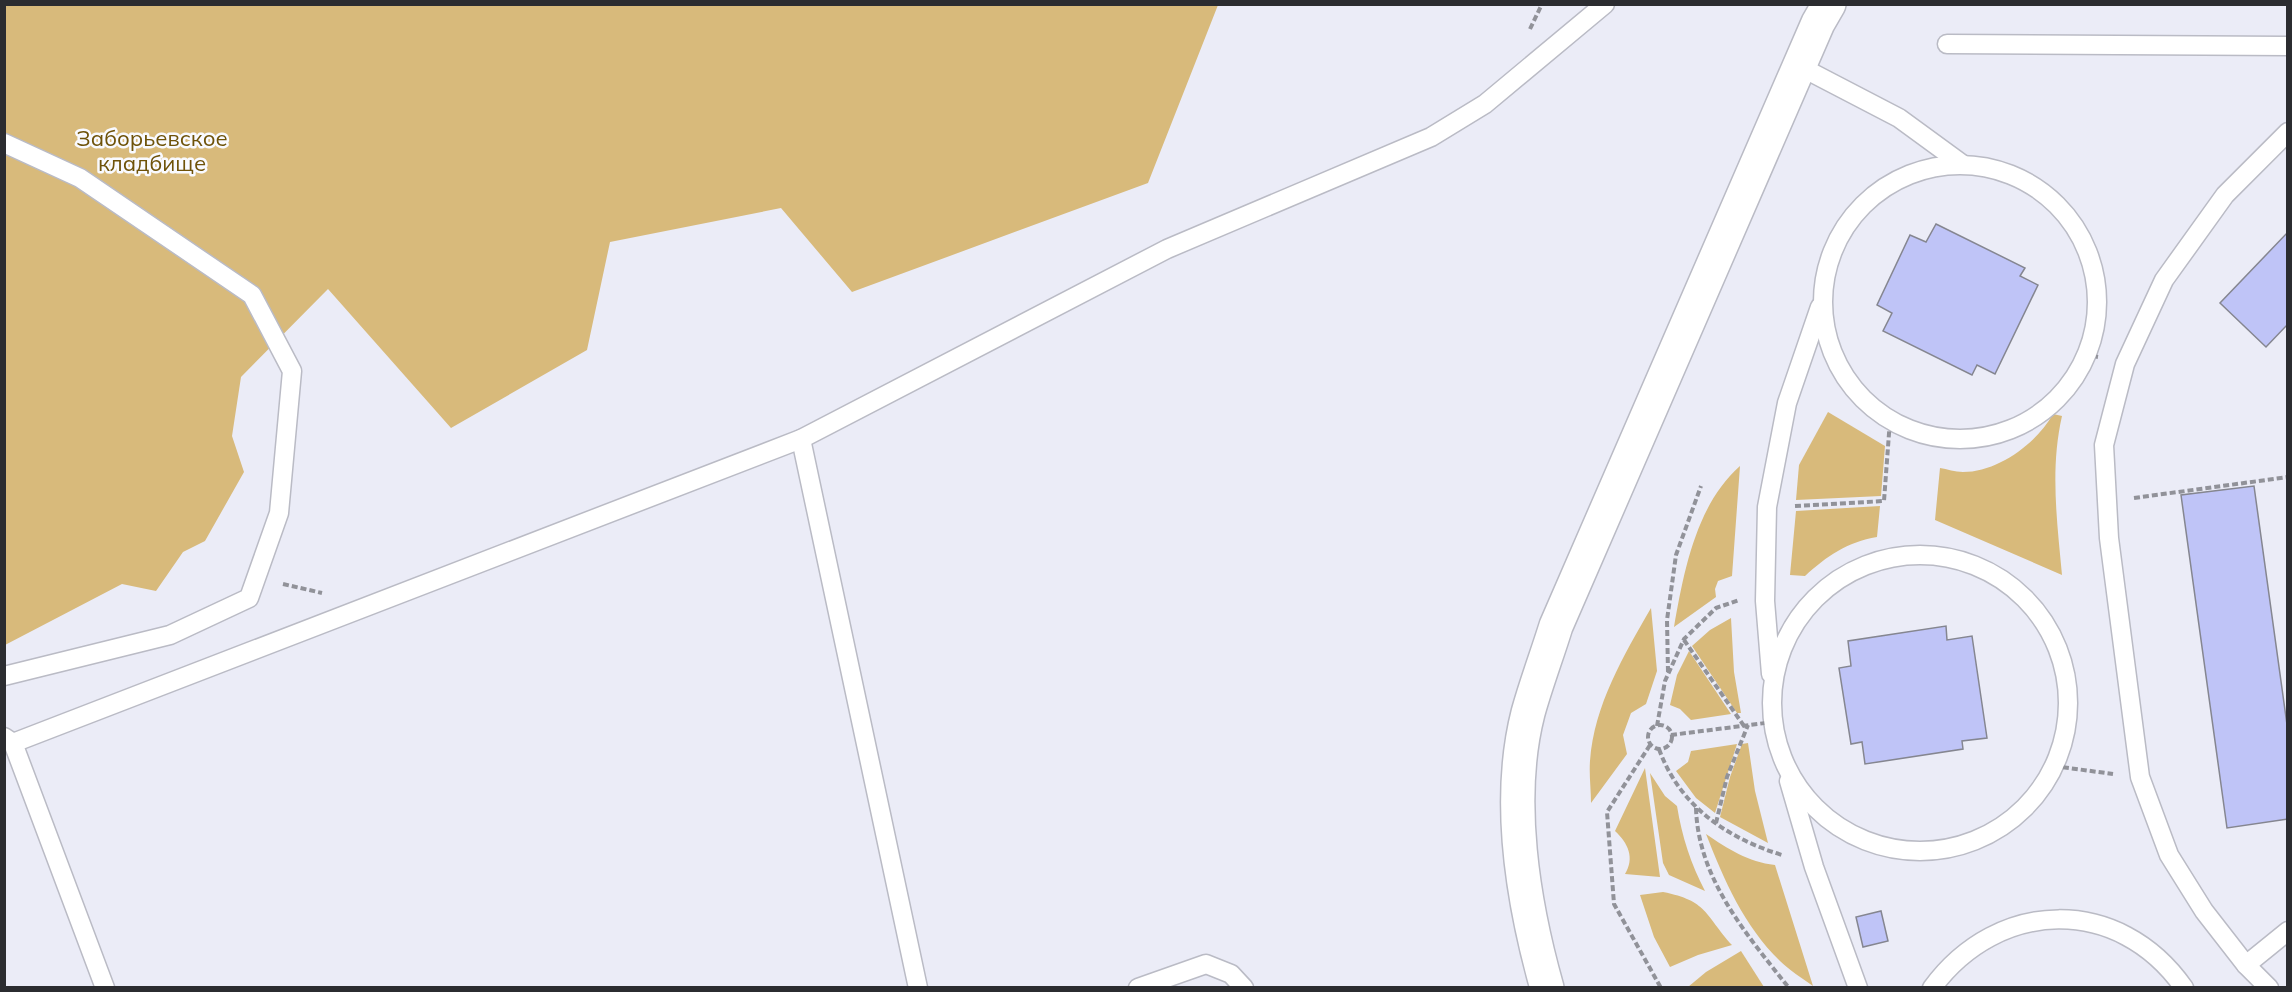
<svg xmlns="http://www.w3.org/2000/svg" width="2292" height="992" viewBox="0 0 2292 992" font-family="Mulish,sans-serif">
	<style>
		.green { fill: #d8ba7b }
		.building { fill: #bfc4f7; stroke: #858690; stroke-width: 1.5 }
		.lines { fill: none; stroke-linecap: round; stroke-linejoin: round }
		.service-casing { stroke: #babbc5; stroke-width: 21 }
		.minor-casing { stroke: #babbc5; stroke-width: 36 }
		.path { stroke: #919299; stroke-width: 4; stroke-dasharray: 6 3; stroke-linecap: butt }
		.service { stroke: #fff; stroke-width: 18 }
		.minor { stroke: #fff; stroke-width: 33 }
		.labels { text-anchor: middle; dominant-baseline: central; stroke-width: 5; stroke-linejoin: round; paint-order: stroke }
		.park-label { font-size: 22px; fill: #6e5209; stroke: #f9faff }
	</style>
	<rect width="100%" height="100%" fill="#ebecf7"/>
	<g class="green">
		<path d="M5 5H1218L1148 183 852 292 781 208 610 242 587 350 451 428 328 289 241 377 232 436 244 472 205 541 183 552 156 591 122 584 5 645Z"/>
		<path d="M1828 412 1885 446 1881 496 1796 500 1799 465Z"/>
		<path d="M2053 414 2062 416C2050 469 2057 521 2062 575L1935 520 1940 468C1947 469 1955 472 1963 472 1998 472 2037 443 2053 414Z"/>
		<path d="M1740 466 1732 576 1718 581 1715 589 1716 597 1674 627C1684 571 1696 505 1740 466Z"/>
		<path d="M1880 506 1877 537C1847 542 1827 556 1805 576L1790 575 1796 511Z"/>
		<path d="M1651 608 1657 671 1646 704 1631 713 1623 735 1627 754 1591 803C1591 789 1589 775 1590 761 1594 705 1624 655 1651 608Z"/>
		<path d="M1731 618 1734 672 1741 713H1737L1692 646 1710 630Z"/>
		<path d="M1689 651 1731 714 1691 720 1680 709 1670 705 1677 675Z"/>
		<path d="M1748 743 1755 791 1768 843 1720 817 1730 777 1742 744Z"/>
		<path d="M1737 744 1715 813 1696 798 1676 771 1688 762 1691 751Z"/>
		<path d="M1645 768 1660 877 1625 874C1635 858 1628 843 1615 831Z"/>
		<path d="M1650 773 1665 796 1677 806C1682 837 1691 864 1705 891L1669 875 1663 863Z"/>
		<path d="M1706 834C1728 849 1748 862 1775 865L1813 986C1802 978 1789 970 1780 961 1744 926 1724 880 1706 834Z"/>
		<path d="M1663 892C1708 901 1704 914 1732 945L1698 955 1670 967 1654 937 1640 895Z"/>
		<path d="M1741 951 1764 987H1688L1706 972Z"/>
	</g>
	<g class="building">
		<path d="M1936 224 2025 268 2020 276 2038 285 1995 374 1977 365 1972 375 1883 331 1892 313 1877 305 1910 235 1926 242Z"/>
		<path d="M2288 232V324L2266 347 2220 303Z"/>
		<path d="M2254 486 2288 732V819L2227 828 2181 495Z"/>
		<path d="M1946 626 1947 640 1972 636 1987 738 1962 741 1963 749 1865 764 1862 742 1851 744 1839 668 1851 666 1848 641Z"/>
		<path d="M1881 911 1888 941 1863 947 1856 917Z"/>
	</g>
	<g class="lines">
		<g class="service-casing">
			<g id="service">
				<path d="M1947 44 2288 46"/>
				<path d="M1799 66 1899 118 1962 164"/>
				<path d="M4 143 80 178 252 295 292 371 279 513 249 598 170 635 4 676"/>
				<circle cx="1960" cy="302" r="137"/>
				<path d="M801 439 918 988"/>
				<circle cx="1920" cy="703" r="148"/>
				<path d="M1771 674 1765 601 1767 507 1787 403 1820 307"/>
				<path d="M4 737 13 743 105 988"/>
				<path d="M13 743 801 439 1167 249 1431 137 1485 104 1605 4"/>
				<path d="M1789 781 1814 867 1858 988"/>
				<path d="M2246 965 2288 931"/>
				<path d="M1138 988 1206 964 1231 974 1244 988"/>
				<path d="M1932 988C1998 898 2119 895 2184 988"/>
				<path d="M2269 988 2246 965 2204 911 2169 855 2140 777 2109 538 2104 445 2125 364 2164 280 2225 195 2288 132"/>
			</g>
		</g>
		<g class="minor-casing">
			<path id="minor" d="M1547 988C1523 903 1506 799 1528 713 1536 684 1547 655 1556 626L1818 23 1829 4"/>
		</g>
		<g class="path">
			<path d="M1530 29 1542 4"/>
			<path d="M2087 355 2098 357"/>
			<path d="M2134 498 2288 477"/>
			<path d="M1795 506 1884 501 1890 420"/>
			<path d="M283 584 322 593"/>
			<path d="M1684 640 1744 726"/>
			<path d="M1668 672 1667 620 1676 555 1701 486"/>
			<circle cx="1660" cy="737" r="12"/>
			<path d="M1657 726 1665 681 1684 639 1716 608 1739 600"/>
			<path d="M1671 735 1773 722"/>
			<path d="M1650 745 1607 812 1614 904 1661 988"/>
			<path d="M1659 749C1679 805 1726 838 1782 855"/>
			<path d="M2054 766 2113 774"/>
			<path d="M1696 808C1698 879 1747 935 1789 988"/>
			<path d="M1716 823 1727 777 1748 725"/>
		</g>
		<use href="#service" class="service"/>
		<use href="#minor" class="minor"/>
	</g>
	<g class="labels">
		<g class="park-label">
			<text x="152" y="138">Заборьевское<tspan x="152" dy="25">кладбище</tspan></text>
		</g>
	</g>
	<rect width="2292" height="992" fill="none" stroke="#2b2c30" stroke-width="12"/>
</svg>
